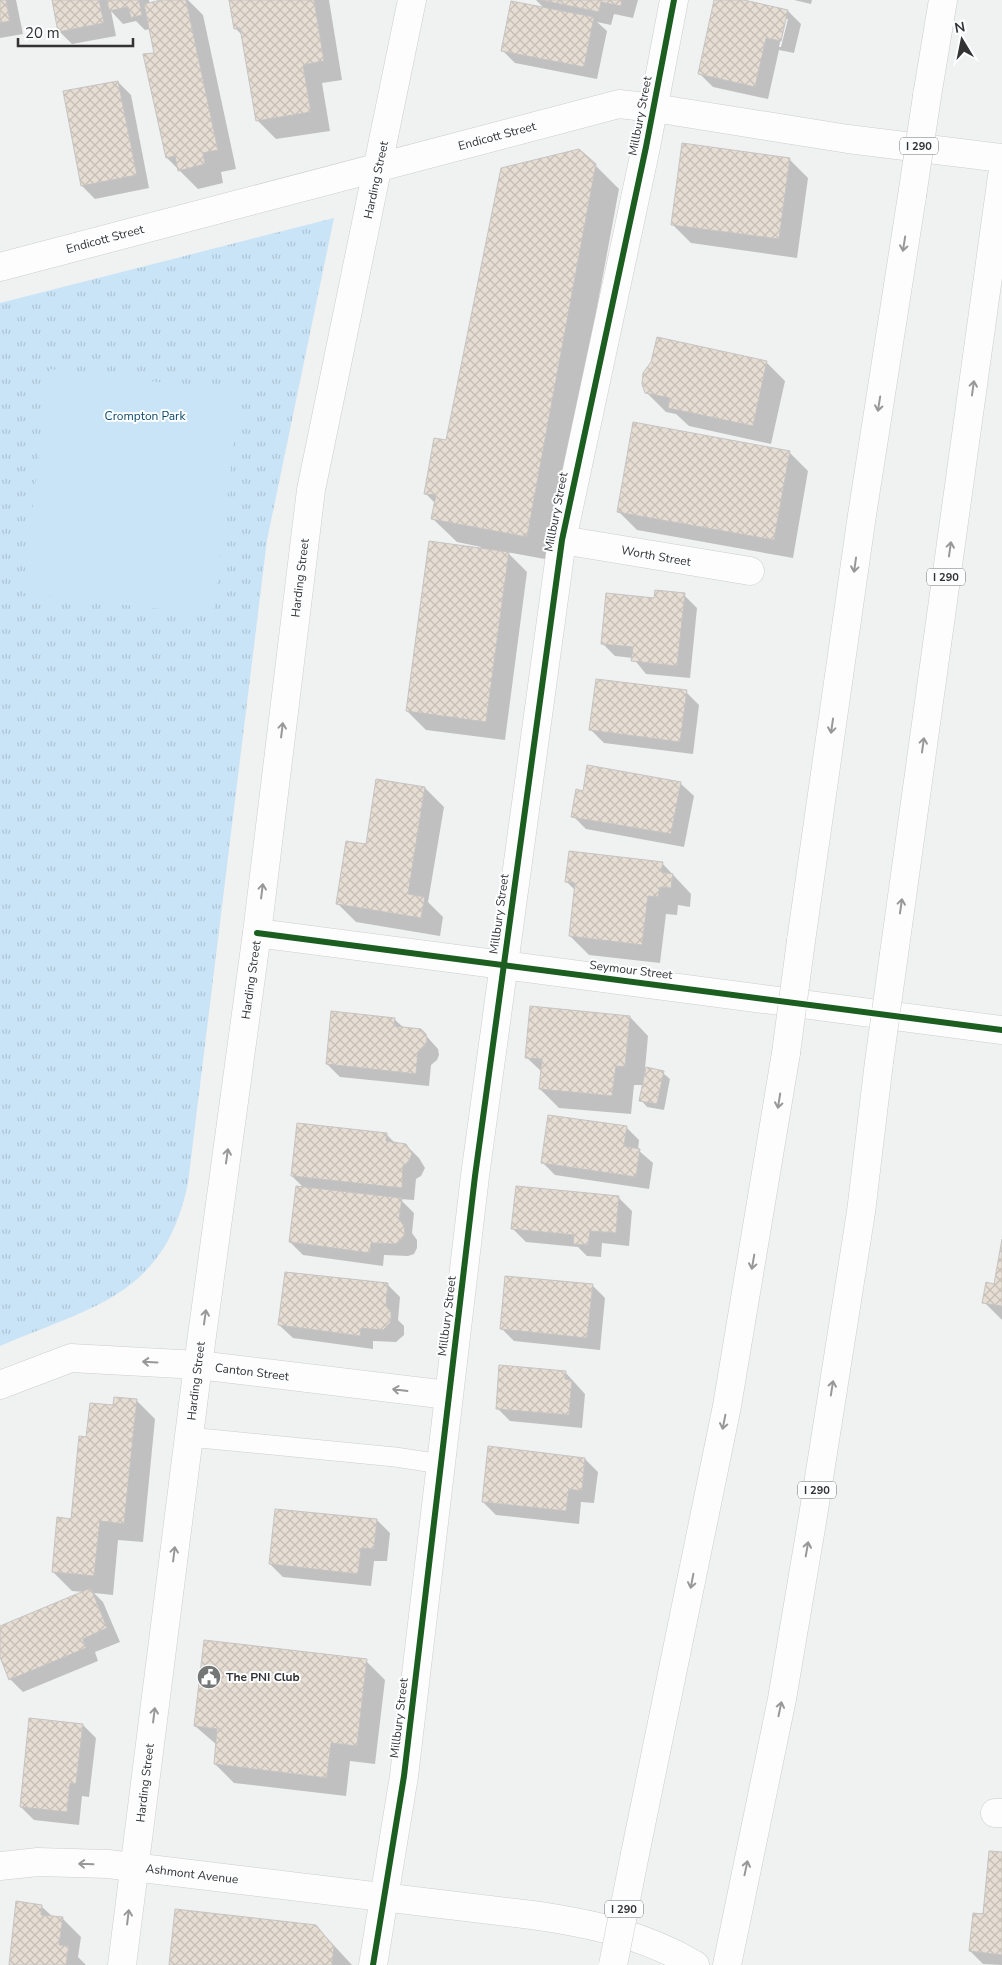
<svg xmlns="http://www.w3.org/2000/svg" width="1002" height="1965" viewBox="0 0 1002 1965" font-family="'Nunito Sans',sans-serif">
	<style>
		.grass { fill: url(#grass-tufts) }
		.pitch { fill: #c9e4f7 }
		.shadow { fill: #0003; fill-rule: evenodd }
		.building { fill: url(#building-cross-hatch); stroke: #c5c4c4 }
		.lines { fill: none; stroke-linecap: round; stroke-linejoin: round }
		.lane-casing { stroke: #cccdcd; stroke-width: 20 }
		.street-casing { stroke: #cccdcd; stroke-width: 29 }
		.secondary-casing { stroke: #cccdcd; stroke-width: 29 }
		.highway-casing { stroke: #cccdcd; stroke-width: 29 }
		.lane { stroke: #fdfdfd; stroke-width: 19 }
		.street { stroke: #fdfdfd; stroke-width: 28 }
		.secondary { stroke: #fdfdfd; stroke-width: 28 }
		.highway { stroke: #fdfdfd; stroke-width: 28 }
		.highway-bridge-casing { stroke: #cccdcd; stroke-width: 29; stroke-linecap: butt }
		.highway-bridge { stroke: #fdfdfd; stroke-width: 28 }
		.cycleway-casing { stroke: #fdfeff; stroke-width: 9 }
		.cycleway { stroke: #1b5e20; stroke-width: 6 }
		.oneway { stroke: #989898 }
		.labels { text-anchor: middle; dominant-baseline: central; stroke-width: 4; stroke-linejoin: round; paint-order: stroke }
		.shield { fill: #fdfeff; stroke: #707071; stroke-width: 1 }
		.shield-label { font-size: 11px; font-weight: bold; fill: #333334 }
		.street-label { font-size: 12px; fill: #333334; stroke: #fdfeff }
		.park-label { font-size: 12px; fill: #0d496c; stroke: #fdfeff }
		.poi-label { font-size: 12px; font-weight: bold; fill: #333334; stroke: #fdfeff; text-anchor: start }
	</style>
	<defs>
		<pattern id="grass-tufts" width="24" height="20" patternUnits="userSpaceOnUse" patternTransform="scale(1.25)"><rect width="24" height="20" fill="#c9e4f7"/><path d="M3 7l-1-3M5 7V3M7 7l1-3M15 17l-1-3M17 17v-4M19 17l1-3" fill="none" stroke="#adc4d4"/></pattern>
		<pattern id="building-cross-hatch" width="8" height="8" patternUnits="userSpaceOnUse" patternTransform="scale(1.25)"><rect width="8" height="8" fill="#e6ddd3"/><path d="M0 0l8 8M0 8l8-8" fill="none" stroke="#c6beb6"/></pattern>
	</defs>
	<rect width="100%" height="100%" fill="#f0f1f1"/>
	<path class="grass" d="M334 218 267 540 188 1183C165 1296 93 1306 0 1346V303Z"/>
	<path class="pitch" d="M50 369 240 392 213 615 22 593Z"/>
	<g class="shadow">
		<path d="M0 0H16L23 34 0 38Z"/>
		<path d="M53 0H149L150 4 167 0H188L203 15 236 169 221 172 223 183 198 189 167 158 156 54 150 29 145 30 136 21 123 24 111 11 116 36 72 44 59 31Z"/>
		<path d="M231 0H329L342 80 322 83 330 131 276 139 257 120 243 36 235 28Z"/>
		<path d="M536 0H638L633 18 614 14 611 25 597 22 607 31 597 79 515 63 502 50 545 9Z"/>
		<path d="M715 0H738L788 11 801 24 794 53 779 50 768 99 713 87 700 74ZM785 19H788L781 47H779Z"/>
		<path d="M794 0H812L811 4Z"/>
		<path d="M118 82 131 95 149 188 95 199 82 186Z"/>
		<path d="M789 159 808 178 797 258 691 243 672 224Z"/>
		<path d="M595 165 619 189 550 560 507 552 527 572 505 740 426 730 407 711 481 547 457 542 433 519 436 504 425 493 447 442Z"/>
		<path d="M766 362 785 381 771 444 689 426 676 414 666 412 646 392Z"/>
		<path d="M789 452 808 471 793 558 637 530 618 511Z"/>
		<path d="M684 595 697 608 690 678 646 674 633 658 615 656 602 643 655 599Z"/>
		<path d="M686 692 699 705 693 754 604 743 591 730Z"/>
		<path d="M377 780 425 788 444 807 428 902 443 917 440 936 356 922 337 903 367 845Z"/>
		<path d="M680 783 694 796 684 847 586 829 573 816 584 792Z"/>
		<path d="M662 863 691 894 690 907 678 905 677 915 666 914 660 963 589 955 570 936 576 891 567 882Z"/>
		<path d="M630 1017 648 1036 645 1069 663 1073 670 1079 664 1110 647 1107 641 1100 644 1085H634L631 1114 559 1108 540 1089 542 1072 526 1057Z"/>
		<path d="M394 1019 404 1028 421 1030 438 1049 439 1055 437 1060 431 1065 429 1086 340 1077 327 1064Z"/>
		<path d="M626 1127 639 1140 638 1150 653 1163 649 1189 555 1175 542 1162Z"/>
		<path d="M386 1134 396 1144 406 1145 419 1158 425 1168 421 1176 416 1179 414 1200 400 1199 414 1213 412 1233 417 1240V1248L414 1254 408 1256 384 1255 383 1266 303 1255 290 1242 305 1189 292 1176Z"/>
		<path d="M619 1198 632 1211 629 1246 602 1243 601 1257 587 1256 578 1247 526 1242 513 1229Z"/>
		<path d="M1002 1246V1320L984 1302 995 1286Z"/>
		<path d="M387 1284 400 1297 398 1320 404 1326V1335L396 1342 373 1341V1349L293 1338 279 1325Z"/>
		<path d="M592 1285 605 1298 600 1350 514 1341 501 1328Z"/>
		<path d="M565 1372 585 1394 582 1428 510 1421 497 1408Z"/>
		<path d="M136 1400 155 1419 143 1542 118 1540 113 1595 94 1593 103 1602 120 1642 95 1652 98 1661 23 1692 10 1679 0 1654V1627L85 1592 72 1591 53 1572 72 1520 87 1438 114 1407Z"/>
		<path d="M585 1459 598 1472 594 1503 581 1502 579 1524 496 1515 483 1502Z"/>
		<path d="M377 1520 390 1533 387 1561H374L371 1586 283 1577 270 1564Z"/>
		<path d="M366 1661 385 1680 375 1764 350 1761 346 1796 234 1783 215 1764 217 1745 195 1726Z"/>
		<path d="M83 1725 96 1738 89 1797 82 1796 79 1825 34 1820 21 1807Z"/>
		<path d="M1002 1854V1965L983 1964 970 1951Z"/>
		<path d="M41 1906 53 1917 62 1918 81 1937 78 1957 86 1965H10Z"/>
		<path d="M316 1926 352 1965H170Z"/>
	</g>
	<g class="building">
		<path d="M0 0H6L10 21 0 23Z"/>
		<path d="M52 0H99L104 23 58 32Z"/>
		<path d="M107 0H139L142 15 131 18 128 7 109 11Z"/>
		<path d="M161 0H186L218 150 203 153 205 164 178 171 175 156 166 158 143 54 154 53 144 4Z"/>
		<path d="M229 0H314L324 61 303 65 311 112 256 121 240 28 234 29Z"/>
		<path d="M541 0H622L621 6 601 2 599 12Z"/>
		<path d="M714 0H744L788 10 781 41 766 38 755 87 698 74Z"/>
		<path d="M511 1 594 17 584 67 501 51Z"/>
		<path d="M118 81 137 175 81 186 63 91Z"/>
		<path d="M682 143 790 158 779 239 671 225Z"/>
		<path d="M579 149 596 164 527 537 431 519 436 495 424 494 434 438 446 440 501 168Z"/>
		<path d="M657 337 767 361 753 426 668 408 670 398 645 393 642 384 643 373 651 362Z"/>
		<path d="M633 422 790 451 774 540 617 512Z"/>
		<path d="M429 541 509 552 486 722 406 711Z"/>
		<path d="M655 590 685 593 677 666 631 661 633 647 601 644 606 593 654 598Z"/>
		<path d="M596 679 687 690 680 742 589 730Z"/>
		<path d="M587 765 681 782 671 834 571 817 576 789 583 791Z"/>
		<path d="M376 779 425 787 408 894 425 897 421 918 336 904 346 841 366 844Z"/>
		<path d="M569 851 663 862 661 872 673 874 671 888 660 887 658 897 648 896 642 945 569 936 575 883 565 882Z"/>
		<path d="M530 1006 630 1016 625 1067 616 1066 612 1096 539 1089 542 1059 525 1058Z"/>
		<path d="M331 1011 395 1018 394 1026 421 1029 426 1034 427 1041 424 1047 418 1052 416 1074 326 1064Z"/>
		<path d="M646 1067 664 1071 657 1104 639 1101Z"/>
		<path d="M548 1115 627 1126 624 1146 640 1149 636 1177 541 1163Z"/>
		<path d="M297 1123 387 1133 386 1141 406 1144 412 1154 408 1163 403 1166 402 1188 291 1176Z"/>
		<path d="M296 1186 402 1198 399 1219 404 1226 405 1235 401 1241 395 1244 371 1243 370 1253 289 1242Z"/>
		<path d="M516 1186 619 1196 616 1233 590 1231 588 1245 573 1244 574 1235 511 1229Z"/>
		<path d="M1002 1239V1306L982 1303 986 1282 994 1284Z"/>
		<path d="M285 1272 388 1283 386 1306 391 1312V1322L383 1330 361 1328 360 1336 278 1325Z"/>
		<path d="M505 1276 593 1284 587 1338 500 1329Z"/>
		<path d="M499 1365 566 1371 565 1379 572 1380 569 1415 496 1409Z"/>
		<path d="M114 1397 137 1399 124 1524 100 1521 94 1576 52 1572 57 1517 71 1519 79 1436 86 1437 90 1403 113 1405Z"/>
		<path d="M488 1446 585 1458 582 1491 569 1489 566 1511 482 1502Z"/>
		<path d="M275 1509 377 1519 374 1549 361 1548 358 1574 269 1564Z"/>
		<path d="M91 1588 107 1628 83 1639 86 1648 9 1680 0 1657V1626Z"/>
		<path d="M204 1640 367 1659 357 1746 331 1743 327 1778 214 1764 217 1729 194 1726Z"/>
		<path d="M29 1718 83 1724 76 1784 70 1783 67 1812 20 1807Z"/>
		<path d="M989 1851 1002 1852V1955L969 1951 973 1913 983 1914Z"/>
		<path d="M16 1901 42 1905 41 1915 63 1917 59 1945 69 1946 66 1965H9Z"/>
		<path d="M175 1909 316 1925 334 1947 332 1965H169Z"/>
	</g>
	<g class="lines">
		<g class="lane-casing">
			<path id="lane" d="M189 1437 395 1457 441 1464"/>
		</g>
		<g class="street-casing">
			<g id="street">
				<path d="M654 108 848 139 1002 158"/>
				<path d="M562 540 750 571"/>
				<path d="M257 933 1002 1030"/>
				<path d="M995 1813H1002"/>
			</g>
		</g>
		<g class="secondary-casing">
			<g id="secondary">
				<path d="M0 267 619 104 654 108"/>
				<path d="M0 1385 71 1358 198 1365 448 1395"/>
				<path d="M0 1866 38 1862 108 1864 532 1915C589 1923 645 1935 695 1965"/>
				<path d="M122 1965 198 1365 257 933 311 490 412 0"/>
				<path d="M373 1965 404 1776 475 1176 562 540 646 147 674 0"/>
			</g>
		</g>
		<g class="highway-casing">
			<g id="highway">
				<path d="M927 96 943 0"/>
				<path d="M801 941 862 515 912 196"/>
				<path d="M894 954 1002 176"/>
				<path d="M635 1854 727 1406 786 1053"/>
				<path d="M727 1965 782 1699 813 1516 861 1212 879 1062"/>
			</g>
		</g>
		<use href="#lane" class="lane"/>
		<use href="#street" class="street"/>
		<use href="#secondary" class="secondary"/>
		<use href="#highway" class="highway"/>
		<g class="highway-bridge-casing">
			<g id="highway-bridge">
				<path d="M912 196 927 96"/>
				<path d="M786 1053 801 941"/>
				<path d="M879 1062 894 954"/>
				<path d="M613 1965 635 1854"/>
			</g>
		</g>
		<use href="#highway-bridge" class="highway-bridge"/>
		<g class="cycleway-casing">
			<g id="cycleway">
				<path d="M257 933 1002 1030"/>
				<path d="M373 1965 404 1776 475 1176 562 540 646 147 674 0"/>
			</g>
		</g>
		<use href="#cycleway" class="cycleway"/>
	</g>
	<defs><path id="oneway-shaft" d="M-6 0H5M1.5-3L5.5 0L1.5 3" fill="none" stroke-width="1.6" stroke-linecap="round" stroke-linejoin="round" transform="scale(1.25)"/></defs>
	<g class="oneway">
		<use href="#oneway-shaft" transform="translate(904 244) rotate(99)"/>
		<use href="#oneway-shaft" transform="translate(973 388) rotate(-82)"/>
		<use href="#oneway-shaft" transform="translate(879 404) rotate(99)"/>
		<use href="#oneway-shaft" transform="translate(950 549) rotate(-82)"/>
		<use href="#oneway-shaft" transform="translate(855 565) rotate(98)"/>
		<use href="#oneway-shaft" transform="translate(832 726) rotate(98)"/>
		<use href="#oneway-shaft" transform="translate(282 730) rotate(-83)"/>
		<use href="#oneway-shaft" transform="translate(923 745) rotate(-82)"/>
		<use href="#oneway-shaft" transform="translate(262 891) rotate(-83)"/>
		<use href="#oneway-shaft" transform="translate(901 906) rotate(-82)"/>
		<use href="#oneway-shaft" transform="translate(779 1101) rotate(99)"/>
		<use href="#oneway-shaft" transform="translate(227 1156) rotate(-82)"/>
		<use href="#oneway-shaft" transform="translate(753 1262) rotate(100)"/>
		<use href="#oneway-shaft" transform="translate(205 1317) rotate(-82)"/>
		<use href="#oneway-shaft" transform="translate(150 1362) rotate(-177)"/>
		<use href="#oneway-shaft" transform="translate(832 1388) rotate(-81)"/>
		<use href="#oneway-shaft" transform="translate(400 1390) rotate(-173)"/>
		<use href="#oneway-shaft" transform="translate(724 1422) rotate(101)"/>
		<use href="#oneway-shaft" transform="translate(807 1549) rotate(-80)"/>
		<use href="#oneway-shaft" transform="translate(174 1554) rotate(-83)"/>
		<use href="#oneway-shaft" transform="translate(692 1581) rotate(101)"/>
		<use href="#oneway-shaft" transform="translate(780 1709) rotate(-78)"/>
		<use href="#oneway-shaft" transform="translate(154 1715) rotate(-83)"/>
		<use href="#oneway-shaft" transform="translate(86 1864) rotate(-178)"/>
		<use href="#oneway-shaft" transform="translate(746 1868) rotate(-78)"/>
		<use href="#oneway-shaft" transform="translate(128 1917) rotate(-83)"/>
	</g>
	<defs>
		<g id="civic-disc" transform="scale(1.25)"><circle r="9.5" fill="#757676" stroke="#fdfeff"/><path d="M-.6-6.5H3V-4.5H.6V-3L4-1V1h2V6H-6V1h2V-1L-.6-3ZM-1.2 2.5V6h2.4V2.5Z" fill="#fff"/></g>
	</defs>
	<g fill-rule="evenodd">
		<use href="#civic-disc" x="209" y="1677"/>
	</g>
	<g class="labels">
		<g class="shield">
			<rect x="900" y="137.5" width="38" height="17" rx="4"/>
			<rect x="927" y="568.5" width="38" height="17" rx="4"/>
			<rect x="798" y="1481.5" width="38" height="17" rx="4"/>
			<rect x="605" y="1900.5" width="38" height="17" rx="4"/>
		</g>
		<g class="shield-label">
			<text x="919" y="146">I 290</text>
			<text x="946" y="577">I 290</text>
			<text x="817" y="1490">I 290</text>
			<text x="624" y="1909">I 290</text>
		</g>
		<g class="street-label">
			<text transform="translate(640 116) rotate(-79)">Millbury Street</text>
			<text transform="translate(497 136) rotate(-15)">Endicott Street</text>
			<text transform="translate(376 180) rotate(-78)">Harding Street</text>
			<text transform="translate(105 239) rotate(-15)">Endicott Street</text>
			<text transform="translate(556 512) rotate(-79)">Millbury Street</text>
			<text transform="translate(656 556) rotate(10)">Worth Street</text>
			<text transform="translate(300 578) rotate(-83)">Harding Street</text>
			<text transform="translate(499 914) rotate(-82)">Millbury Street</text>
			<text transform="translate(631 970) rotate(7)">Seymour Street</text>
			<text transform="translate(251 980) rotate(-82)">Harding Street</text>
			<text transform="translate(447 1316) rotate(-83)">Millbury Street</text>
			<text transform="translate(252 1372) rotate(7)">Canton Street</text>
			<text transform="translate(196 1381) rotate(-83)">Harding Street</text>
			<text transform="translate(399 1718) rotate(-83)">Millbury Street</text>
			<text transform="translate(145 1783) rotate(-83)">Harding Street</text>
			<text transform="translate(192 1874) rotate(7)">Ashmont Avenue</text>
		</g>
		<g class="park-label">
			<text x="145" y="416">Crompton Park</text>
		</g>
		<g class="poi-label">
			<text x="226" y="1677">The PNI Club</text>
		</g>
	</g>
	<g transform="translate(962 40) rotate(350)" stroke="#fdfeff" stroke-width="4" paint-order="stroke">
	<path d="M0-4L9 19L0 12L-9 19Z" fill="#333334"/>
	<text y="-8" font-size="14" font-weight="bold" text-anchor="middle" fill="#333334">N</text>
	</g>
	<path d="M18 38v8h115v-8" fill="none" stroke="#333334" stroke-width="2.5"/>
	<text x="25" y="38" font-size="15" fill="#333334" stroke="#fdfeff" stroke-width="4" paint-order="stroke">20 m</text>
</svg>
